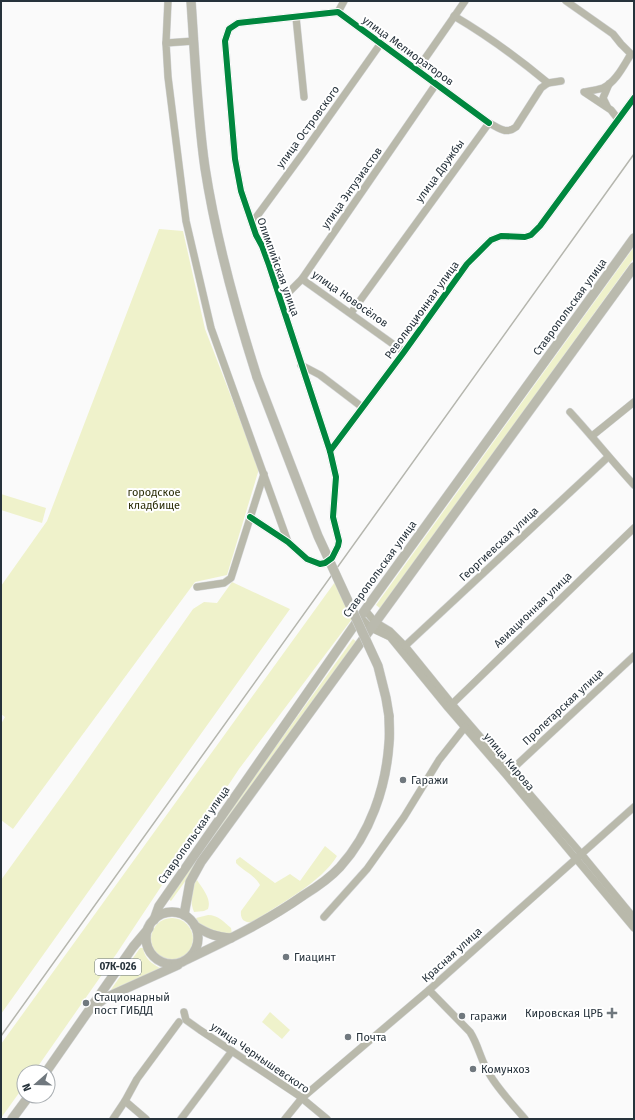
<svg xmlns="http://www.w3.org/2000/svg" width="635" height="1120" viewBox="0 0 635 1120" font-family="'Fira Sans',sans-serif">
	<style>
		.green { fill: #eff2cb }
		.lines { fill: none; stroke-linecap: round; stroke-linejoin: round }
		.minor-casing { stroke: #d4d6d8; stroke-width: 8 }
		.major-casing { stroke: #d4d6d8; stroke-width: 10 }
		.minor { stroke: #b9b9ab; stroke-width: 7 }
		.major { stroke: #babaae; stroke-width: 9 }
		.rail { stroke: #b5b6ae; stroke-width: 1.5 }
		.major-bridge-casing { stroke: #d4d6d8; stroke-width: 10; stroke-linecap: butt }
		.major-bridge { stroke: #babaae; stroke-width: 9 }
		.cycleway-casing { stroke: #fff; stroke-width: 8 }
		.cycleway { stroke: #00873e; stroke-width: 6 }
		.poi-dot { fill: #70787e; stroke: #fff; stroke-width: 1.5 }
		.labels { text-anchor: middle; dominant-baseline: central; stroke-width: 4; stroke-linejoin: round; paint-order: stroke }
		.shield { fill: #fff; stroke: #677076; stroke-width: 1 }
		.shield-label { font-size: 10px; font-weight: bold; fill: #26323b }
		.street-label { font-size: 11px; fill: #26323b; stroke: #fff }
		.park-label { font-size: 11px; fill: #2d2f0a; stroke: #fff }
		.poi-label { font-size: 11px; fill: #26323b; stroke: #fff; text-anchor: start }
	</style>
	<rect width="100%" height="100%" fill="#fafafa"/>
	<g class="green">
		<path d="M159 229 183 231 205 329 259 469 227 575 195 582 13 829 1 820V724L5 717 1 714V586L47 521Z"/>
		<path d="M634 247V258L381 609 376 605Z"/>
		<path d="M1 494 46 508 42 523 1 510Z"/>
		<path d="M232 582 290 609 1 1014V880L74 779 193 609 204 602 217 603Z"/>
		<path d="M335 582 352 619 239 769 117 953 34 1072H24V1086L1 1118V1044Z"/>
		<path d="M353 639 357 642 171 901 167 898Z"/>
		<path d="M325 846 337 856C322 882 278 905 253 922 245 923 240 920 241 911L260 885C255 875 243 871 236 863V860L240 857 275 883 290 874 300 881Z"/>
		<path d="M197 880C202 888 212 899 208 909L204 911 194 912C190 903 190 887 197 880Z"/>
		<path d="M208 915C218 915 224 922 231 928L232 934C219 934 202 931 196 918Z"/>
		<circle cx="172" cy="939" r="21"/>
		<path d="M140 948H143C145 959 151 963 160 968L112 993 110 991Z"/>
		<path d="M270 1012 290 1030 282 1039 262 1022Z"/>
	</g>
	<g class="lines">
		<g class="minor-casing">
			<g id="minor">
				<path d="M566 1 613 34 621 44 631 54C624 65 616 82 603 88 597 90 590 91 584 92L611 110 618 119"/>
				<path d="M338 12 344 1"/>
				<path d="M454 16C488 36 518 58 548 83"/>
				<path d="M296 17 304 97"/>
				<path d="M194 41 166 43 168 77 186 221 211 328 288 542"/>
				<path d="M166 43 168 1"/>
				<path d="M417 70 465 1"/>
				<path d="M607 106 603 98 609 84"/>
				<path d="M252 223 304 152 381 43"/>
				<path d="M302 279 404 352"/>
				<path d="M281 300 302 279 436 84"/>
				<path d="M351 313 489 123C499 128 506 135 516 127L541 88 548 83 561 81"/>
				<path d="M301 365 320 375 362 407"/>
				<path d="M570 412C592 436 612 461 634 485"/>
				<path d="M592 436 634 402"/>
				<path d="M330 451 404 352 467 264 491 240 501 236 525 237 531 235 540 226 634 98"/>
				<path d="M250 517 288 542 307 559 320 564 325 563 332 558 338 546 339 541 333 517 336 477 330 451 269 265 262 246 256 235 241 191 235 159 225 41 229 29 238 23 338 12 489 123"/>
				<path d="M197 587 224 583 231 578 264 474"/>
				<path d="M365 610 375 622 390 631 405 646 452 704 578 850 634 918"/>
				<path d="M360 617 371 628 390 637 448 708 506 775 634 928"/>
				<path d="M405 646 608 457"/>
				<path d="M449 707 634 528"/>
				<path d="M508 773 634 656"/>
				<path d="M324 917 367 869 404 817 439 760 465 727"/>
				<path d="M429 990 470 1032C479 1046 481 1062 490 1075 498 1089 514 1106 525 1119"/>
				<path d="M184 1012 186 1020 200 1030 298 1095 327 1119"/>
				<path d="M125 1101 146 1119"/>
				<path d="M113 1119 125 1101 137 1079 179 1022"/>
				<path d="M181 1119 232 1051"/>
				<path d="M285 1119 302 1098 429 990 634 807"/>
			</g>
		</g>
		<g class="major-casing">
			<g id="major">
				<path d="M191 1C195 57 197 112 205 168 216 239 235 308 257 377"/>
				<circle cx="172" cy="938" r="26"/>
				<path d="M184 915 190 882 201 862 634 267"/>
				<path d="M154 920 159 906 365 610 634 238"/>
				<path d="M195 926C208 934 216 937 231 938"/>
				<path d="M188 959C228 940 267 921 304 895 317 887 330 878 340 867 370 834 386 788 389 743 390 734 389 724 389 716"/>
				<path d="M95 1006 105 998 178 965"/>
				<path d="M46 1072 133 947 149 928"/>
				<path d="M12 1119 29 1096"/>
			</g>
		</g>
		<use href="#minor" class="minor"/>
		<use href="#major" class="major"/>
		<path class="rail" d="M1 1036 634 154"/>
		<g class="major-bridge-casing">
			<path id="major-bridge" d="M257 377 318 536 378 666 386 698 389 716"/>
		</g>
		<use href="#major-bridge" class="major-bridge"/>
		<g class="cycleway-casing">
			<g id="cycleway">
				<path d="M330 451 404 352 467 264 491 240 501 236 525 237 531 235 540 226 634 98"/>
				<path d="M250 517 288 542 307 559 320 564 325 563 332 558 338 546 339 541 333 517 336 477 330 451 269 265 262 246 256 235 241 191 235 159 225 41 229 29 238 23 338 12 489 123"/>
			</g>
		</g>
		<use href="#cycleway" class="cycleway"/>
	</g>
	<g class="poi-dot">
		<circle cx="403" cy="780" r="4"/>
		<circle cx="286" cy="957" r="4"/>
		<circle cx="86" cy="1003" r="4"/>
		<path d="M610 1007h4v4h4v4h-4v4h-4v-4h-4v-4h4z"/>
		<circle cx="462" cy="1016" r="4"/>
		<circle cx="348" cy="1037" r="4"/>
		<circle cx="473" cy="1069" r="4"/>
	</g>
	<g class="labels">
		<rect class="shield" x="95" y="959" width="46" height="16" rx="3"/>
		<g class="shield-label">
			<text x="118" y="967">07К-026</text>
		</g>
		<g class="street-label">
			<text transform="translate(408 51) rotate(36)">улица Мелиораторов</text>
			<text transform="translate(308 127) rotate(-54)">улица Островского</text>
			<text transform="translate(440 171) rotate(-54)">улица Дружбы</text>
			<text transform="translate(352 188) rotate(-55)">улица Энтузиастов</text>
			<text transform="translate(278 267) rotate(70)">Олимпийская улица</text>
			<text transform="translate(350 299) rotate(35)">улица Новосёлов</text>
			<text transform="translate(570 307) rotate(-54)">Ставропольская улица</text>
			<text transform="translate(422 310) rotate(-54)">Революционная улица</text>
			<text transform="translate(499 544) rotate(-43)">Георгиевская улица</text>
			<text transform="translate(380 569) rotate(-54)">Ставропольская улица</text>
			<text transform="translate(533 610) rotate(-44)">Авиационная улица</text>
			<text transform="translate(563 707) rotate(-43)">Пролетарская улица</text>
			<text transform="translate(509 762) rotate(50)">улица Кирова</text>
			<text transform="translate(194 835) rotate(-55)">Ставропольская улица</text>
			<text transform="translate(452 955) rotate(-42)">Красная улица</text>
			<text transform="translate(260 1058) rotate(34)">улица Чернышевского</text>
		</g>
		<g class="park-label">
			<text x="154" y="492">городское<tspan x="154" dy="13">кладбище</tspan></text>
		</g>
		<g class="poi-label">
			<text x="411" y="780">Гаражи</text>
			<text x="294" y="957">Гиацинт</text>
			<text x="94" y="997">Стационарный<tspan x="94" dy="13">пост ГИБДД</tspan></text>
			<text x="603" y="1013" text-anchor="end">Кировская ЦРБ</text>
			<text x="470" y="1016">гаражи</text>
			<text x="356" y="1037">Почта</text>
			<text x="481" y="1069">Комунхоз</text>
		</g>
	</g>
	<rect width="635" height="1120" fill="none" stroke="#26323b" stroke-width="4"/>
	<g transform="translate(36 1084) rotate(250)"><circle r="19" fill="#ffffff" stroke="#a8adb1"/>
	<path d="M0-3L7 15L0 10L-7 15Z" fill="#70787e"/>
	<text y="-6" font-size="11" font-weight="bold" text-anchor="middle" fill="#26323b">N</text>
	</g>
</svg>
